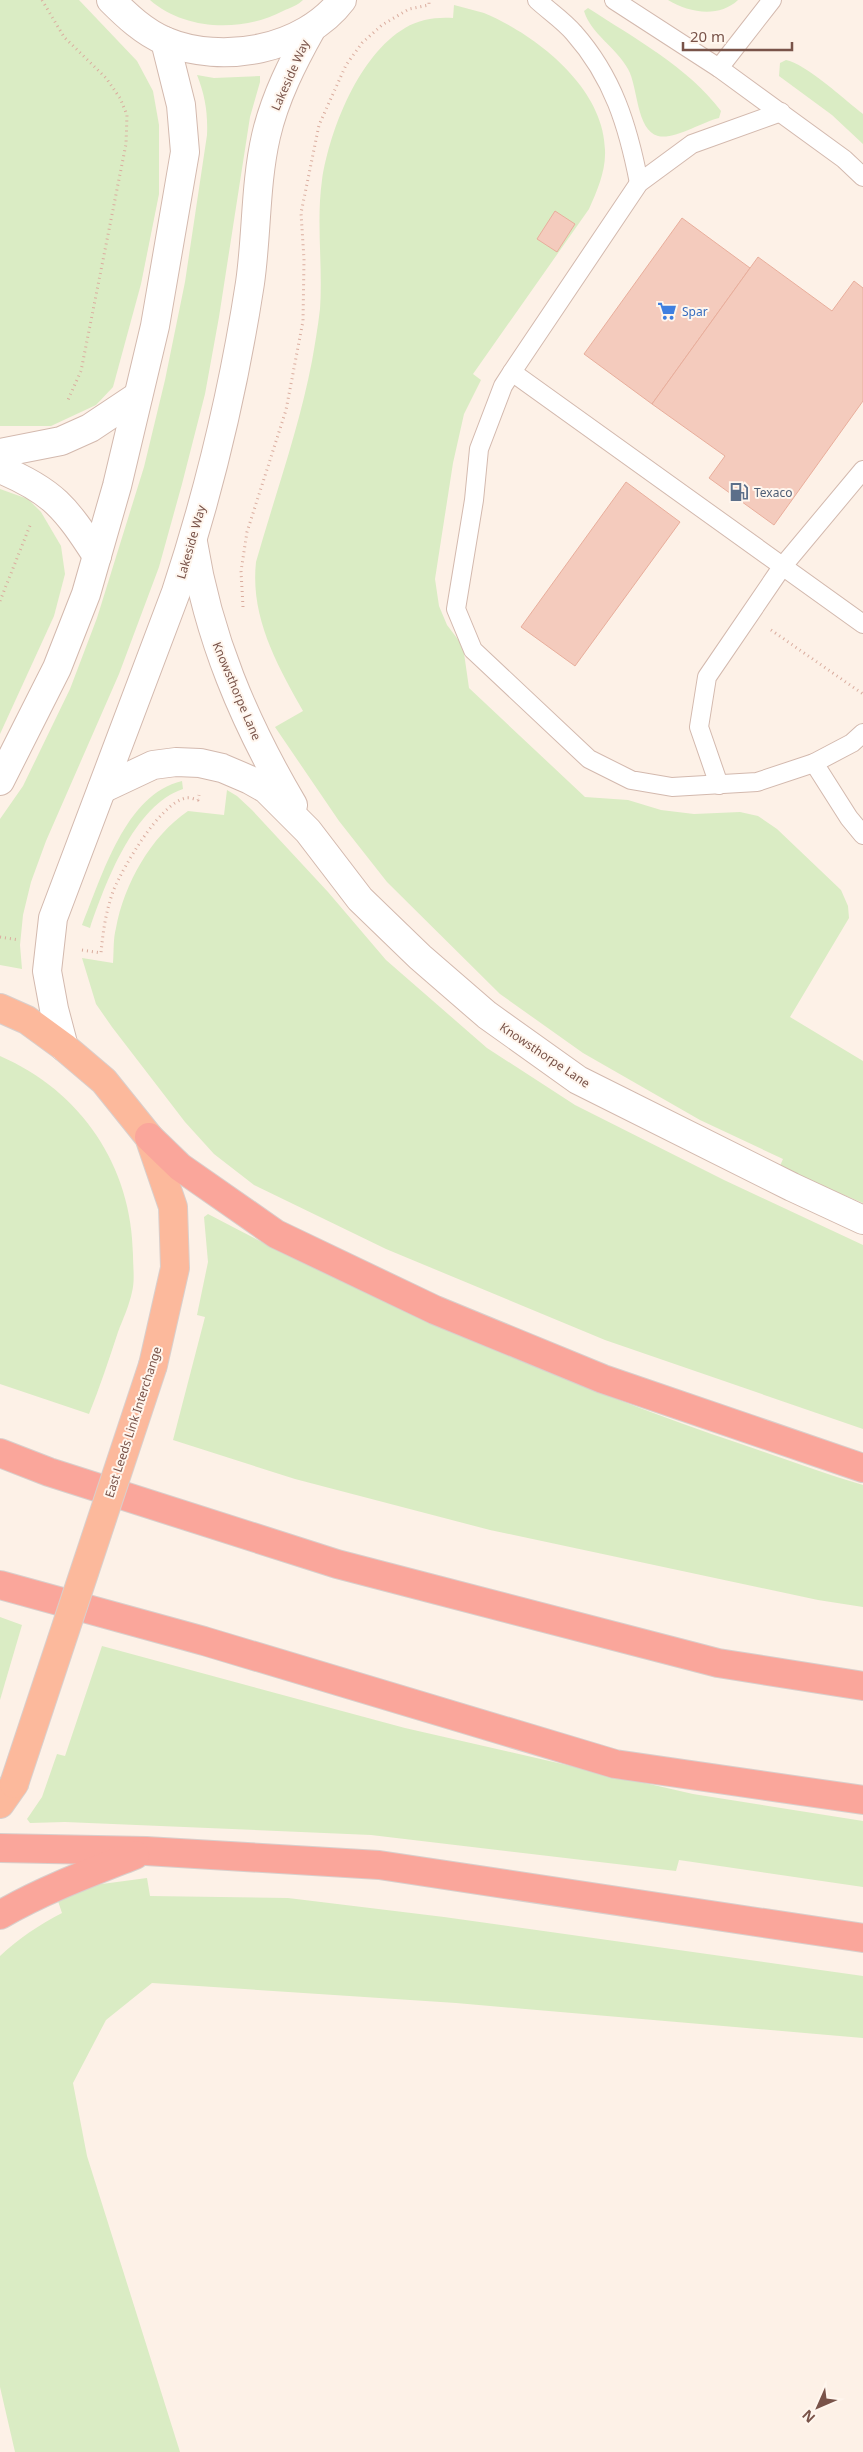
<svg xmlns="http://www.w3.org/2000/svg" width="863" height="2452" viewBox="0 0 863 2452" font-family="'Noto Sans',sans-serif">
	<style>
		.green { fill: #daecc4 }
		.building { fill: #f4cbbd; stroke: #e8ae9c }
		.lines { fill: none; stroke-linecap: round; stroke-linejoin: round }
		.service-casing { stroke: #d3b9ae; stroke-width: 20 }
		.minor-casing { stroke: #d3b9ae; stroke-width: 30 }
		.tertiary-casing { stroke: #d3b9ae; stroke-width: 30 }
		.trunk-casing { stroke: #d9cfcc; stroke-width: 30 }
		.motorway-casing { stroke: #d9cfcc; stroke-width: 30 }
		.path { stroke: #daad9f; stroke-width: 3; stroke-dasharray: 1 4; stroke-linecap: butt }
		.service { stroke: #fff; stroke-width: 18 }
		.minor { stroke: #fff; stroke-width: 28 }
		.tertiary { stroke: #fff; stroke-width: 28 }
		.trunk { stroke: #fcb99c; stroke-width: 28 }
		.motorway { stroke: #faa69b; stroke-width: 28 }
		.trunk-bridge-casing { stroke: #d9cfcc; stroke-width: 30; stroke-linecap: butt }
		.trunk-bridge { stroke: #fcb99c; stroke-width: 28 }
		.labels { text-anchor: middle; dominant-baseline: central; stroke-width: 4; stroke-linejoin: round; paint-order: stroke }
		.street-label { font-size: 12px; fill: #795349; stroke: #fff6ee }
		.shop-label { font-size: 12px; fill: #366cbe; stroke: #fff6ee; text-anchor: start }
		.service-label { font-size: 12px; fill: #4e5e75; stroke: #fff6ee; text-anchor: start }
	</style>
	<rect width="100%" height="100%" fill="#fdf1e7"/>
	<g class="green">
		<path d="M0 0H79L137 61 153 91 159 125V194L141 284 113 387 96 405 51 426H0Z"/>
		<path d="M150 0H303C298 5 290 8 283 11 243 32 185 31 150 0Z"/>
		<path d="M668 0H738C719 18 689 13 668 0Z"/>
		<path d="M454 5C464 8 474 10 484 13 537 35 604 88 605 150 606 171 597 191 589 209L473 374 481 380 464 414 453 463 435 579 439 606 447 625 463 646 469 688 585 797 628 800 661 810 694 814 740 812 758 816 777 829 841 890 848 906 849 918 790 1017 863 1061V1203L779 1168 783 1159 700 1120 583 1053 500 994 387 882 339 821 275 727 303 711C277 665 250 617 256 562 275 495 299 429 312 361 315 344 318 326 320 309 323 266 316 223 322 180 330 129 359 55 405 28 420 19 436 17 453 18Z"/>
		<path d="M588 8C634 38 688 67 721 111L719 118C702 122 674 140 658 136 636 130 638 86 628 69 616 47 591 34 584 11Z"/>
		<path d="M786 60C805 63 846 101 863 114V144L832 115 779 76 780 63Z"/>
		<path d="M197 75 214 78 260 76V82L250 117 219 317 205 394 182 484 159 567 119 674 46 841 31 882 23 915 20 945 22 969 0 965V819L23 786 70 689 97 618 144 467 165 380 185 282 207 135C208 113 205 95 197 75Z"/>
		<path d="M0 489 28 499 41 512 61 546 65 574 54 616 0 734Z"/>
		<path d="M182 781 183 789C134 805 105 884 90 928L82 925C102 877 125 794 182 781Z"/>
		<path d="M227 790 237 796 252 810 328 892 386 960 487 1048 575 1105 724 1180 863 1245V1429L605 1340 386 1249 254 1185 214 1154 185 1122 112 1027 96 1004 82 958 113 963C114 951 113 939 116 928 124 884 151 836 188 811L224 815Z"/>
		<path d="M0 1056C81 1091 132 1166 133 1255 133 1266 135 1281 132 1292 129 1306 123 1319 118 1332 109 1359 100 1387 89 1414L0 1384Z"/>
		<path d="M208 1214C380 1305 557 1381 741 1444 782 1458 822 1473 863 1485V1607L818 1600 490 1530 295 1479 173 1440 205 1317 197 1315 208 1262 204 1217Z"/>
		<path d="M0 1617 22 1625 0 1700Z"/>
		<path d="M102 1646 405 1728 693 1794 863 1821V1887L679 1860 676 1871 371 1835 65 1822 30 1823 27 1819 42 1797 57 1754 65 1756Z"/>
		<path d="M147 1878 150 1896 288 1898 444 1917 863 1976V2038L456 2003 152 1983 106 2020 73 2083 87 2156 180 2452H15L0 2387V1956C19 1938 39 1925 62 1913L57 1898 87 1886Z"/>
	</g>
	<g class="building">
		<path d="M555 211 575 224 557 252 537 239Z"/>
		<path d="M682 218 750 268 652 404 584 354Z"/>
		<path d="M758 257 832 311 854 281 863 288V401L774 525 709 478 725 456 652 404Z"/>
		<path d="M626 482 680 522 575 666 521 627Z"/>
	</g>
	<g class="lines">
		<g class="service-casing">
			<g id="service">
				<path d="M537 0C549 11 564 21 574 33 613 77 628 126 639 183"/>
				<path d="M614 0 719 68 844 159 863 177"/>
				<path d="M719 68 772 0"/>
				<path d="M781 112 692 144 639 183 512 372 503 386 479 449 474 500 456 609 473 650 589 759 631 780 672 787 757 782 814 763 852 743 863 733"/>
				<path d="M512 372 863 624"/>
				<path d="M814 763 849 818 863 835"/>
				<path d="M719 785 699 727 707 677 782 567 863 470"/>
			</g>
		</g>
		<g class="minor-casing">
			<g id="minor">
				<path d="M193 542C208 637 244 722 293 805"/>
				<path d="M102 789 153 765 176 762 200 763 222 768 250 780 266 789 308 831 360 899 420 957 487 1015 578 1080 792 1187 863 1220"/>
			</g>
		</g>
		<g class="tertiary-casing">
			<g id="tertiary">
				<path d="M111 0C127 16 144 32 165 41 222 65 304 50 342 0"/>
				<path d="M0 453 61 441 90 428 138 396"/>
				<path d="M0 469C53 491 66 508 97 556"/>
				<path d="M0 781 57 668 86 594 117 486 155 326 185 152 181 105 165 41"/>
				<path d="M64 1047 54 1009 47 971 53 918 176 592C209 492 234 387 250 283 257 234 255 184 266 136 275 97 293 62 312 28"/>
			</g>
		</g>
		<g class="trunk-casing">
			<g id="trunk">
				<path d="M0 1008 27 1020 64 1047 104 1081 149 1137 173 1207 175 1268 153 1365"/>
				<path d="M0 1804 14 1784"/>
			</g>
		</g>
		<g class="motorway-casing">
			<g id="motorway">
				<path d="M149 1137 180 1167 276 1234 435 1310 603 1379 863 1468"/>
				<path d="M0 1453 49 1472 337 1564 718 1663 863 1686"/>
				<path d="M0 1585 204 1641 615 1764 863 1800"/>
				<path d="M0 1848 146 1851 379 1865 863 1938"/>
				<path d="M0 1915C43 1890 89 1873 135 1855"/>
			</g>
		</g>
		<g class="path">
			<path d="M42 0 64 37 106 78 120 98 127 115 126 144 81 371 67 402"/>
			<path d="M0 601 31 523"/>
			<path d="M243 607 241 571 247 532 286 410 303 321 304 259 301 213 319 125 346 65 362 43 382 25 409 9 429 5V0"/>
			<path d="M771 630 863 694"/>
			<path d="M0 937 19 940"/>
			<path d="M82 950 101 953C103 931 106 910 114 889 124 866 160 803 186 798 189 797 195 799 198 800L199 795"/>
		</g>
		<use href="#service" class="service"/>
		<use href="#minor" class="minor"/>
		<use href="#tertiary" class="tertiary"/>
		<use href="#trunk" class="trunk"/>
		<use href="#motorway" class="motorway"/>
		<g class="trunk-bridge-casing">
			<path id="trunk-bridge" d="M14 1784 153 1365"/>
		</g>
		<use href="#trunk-bridge" class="trunk-bridge"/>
	</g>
	<defs>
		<g id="supermarket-bare" transform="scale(1.5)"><path d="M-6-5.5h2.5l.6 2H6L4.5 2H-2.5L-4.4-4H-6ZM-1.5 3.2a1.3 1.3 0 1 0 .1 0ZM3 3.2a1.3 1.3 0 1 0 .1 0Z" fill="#3f7fe0" stroke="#fff6ee" stroke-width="2.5" paint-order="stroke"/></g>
		<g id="fuel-bare" transform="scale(1.5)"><path d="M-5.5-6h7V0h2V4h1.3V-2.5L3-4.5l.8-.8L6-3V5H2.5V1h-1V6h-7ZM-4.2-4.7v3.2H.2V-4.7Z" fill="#5c6f8a" stroke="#fff6ee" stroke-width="2.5" paint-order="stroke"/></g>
	</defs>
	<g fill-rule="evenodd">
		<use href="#supermarket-bare" x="667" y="311"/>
		<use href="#fuel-bare" x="739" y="492"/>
	</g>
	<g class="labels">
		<g class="street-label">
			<text transform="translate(290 75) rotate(-66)">Lakeside Way</text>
			<text transform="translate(191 542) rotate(-74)">Lakeside Way</text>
			<text transform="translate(237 691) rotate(67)">Knowsthorpe Lane</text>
			<text transform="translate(545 1055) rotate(34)">Knowsthorpe Lane</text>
			<text transform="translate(133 1422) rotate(-72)">East Leeds Link Interchange</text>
		</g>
		<g class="shop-label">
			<text x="682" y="311">Spar</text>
		</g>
		<g class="service-label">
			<text x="754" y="492">Texaco</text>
		</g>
	</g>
	<g transform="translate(818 2407) rotate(225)" stroke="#fff6ee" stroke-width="4" paint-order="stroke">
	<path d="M0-4L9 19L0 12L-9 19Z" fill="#795349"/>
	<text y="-8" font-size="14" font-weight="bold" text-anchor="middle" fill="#795349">N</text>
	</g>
	<path d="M683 42v8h109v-8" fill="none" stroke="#795349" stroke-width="2.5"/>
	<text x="690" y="42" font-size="15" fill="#795349" stroke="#fff6ee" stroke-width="4" paint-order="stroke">20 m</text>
</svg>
